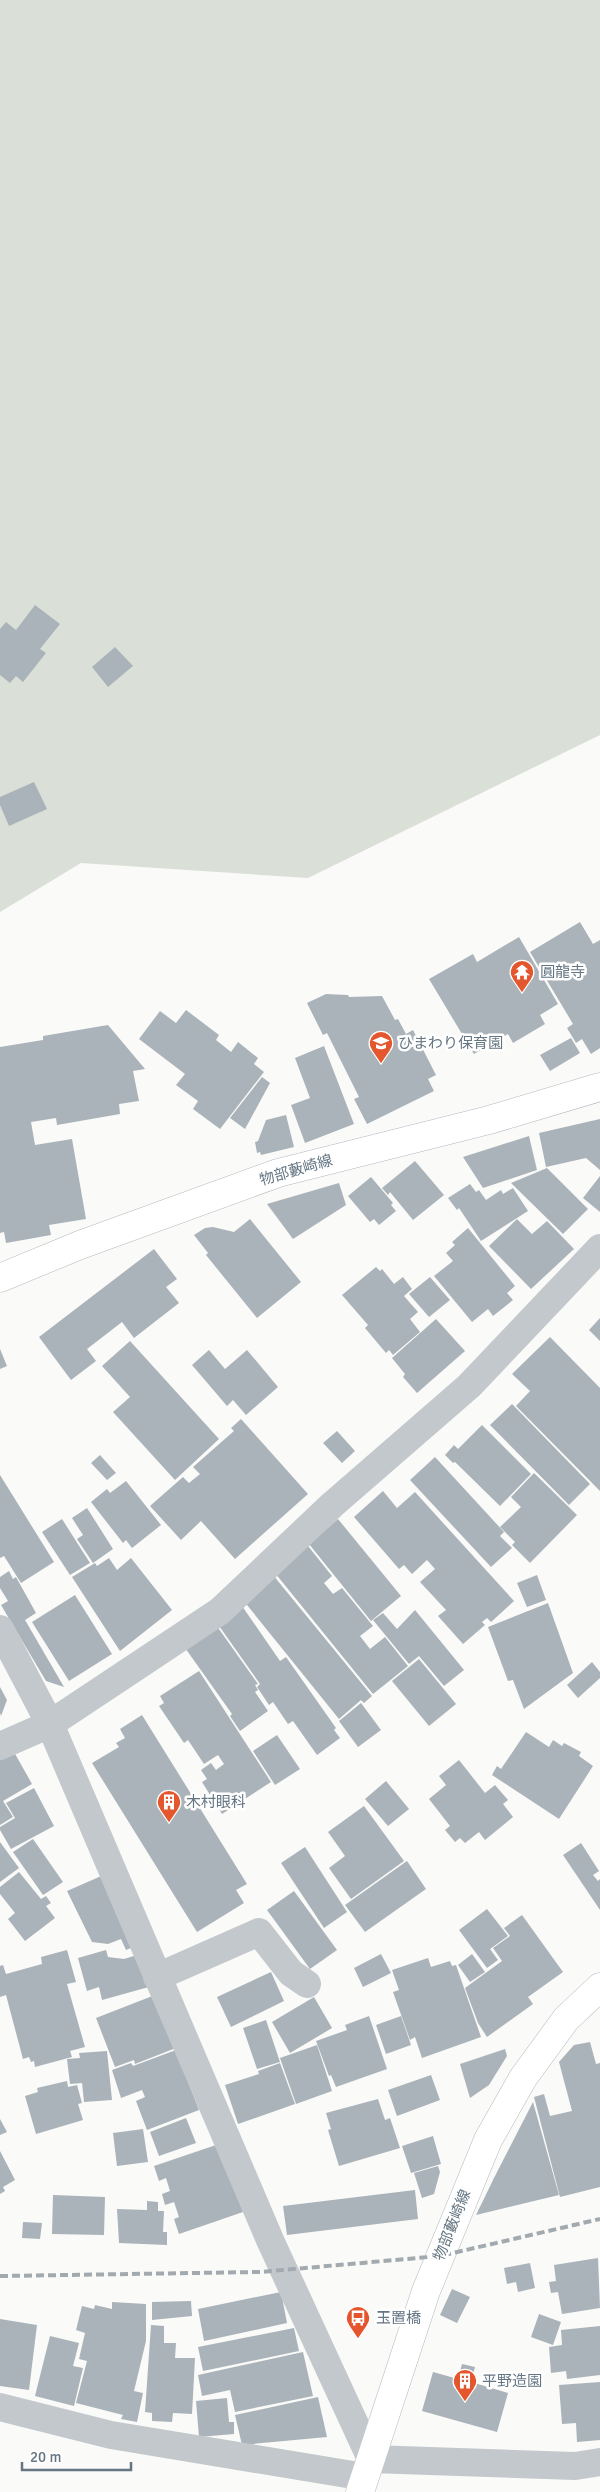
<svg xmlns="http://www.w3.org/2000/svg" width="600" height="2492" viewBox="0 0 600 2492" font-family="Signika,'Noto Sans JP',sans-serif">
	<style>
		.green { fill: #dadfd7 }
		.building { fill: #aab3b9 }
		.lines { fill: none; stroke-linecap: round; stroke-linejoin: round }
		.secondary-casing { stroke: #b3babf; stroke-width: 29 }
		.street { stroke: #c3c8cc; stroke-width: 28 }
		.secondary { stroke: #fff; stroke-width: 28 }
		.rail { stroke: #a2aab0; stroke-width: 4; stroke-dasharray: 8 4; stroke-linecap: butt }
		.labels { text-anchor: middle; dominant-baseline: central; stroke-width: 5; stroke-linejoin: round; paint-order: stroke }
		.poi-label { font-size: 15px; fill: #657683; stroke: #fff; text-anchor: start }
		.street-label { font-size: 15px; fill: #657683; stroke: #fff }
	</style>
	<rect width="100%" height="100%" fill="#fafaf8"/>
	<path class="green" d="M0 0H600V735L308 878 81 863 0 912Z"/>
	<g class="building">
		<path d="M35 605 60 624 40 649 46 653 23 682 16 676 10 683 0 675V629L6 622 16 630Z"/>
		<path d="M115 647 133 666 108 687 92 667Z"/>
		<path d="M34 782 47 809 9 826 0 805V797Z"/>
		<path d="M580 922 593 944 600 940V1048L591 1054 582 1039 576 1043 567 1028 573 1024 530 952Z"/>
		<path d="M519 937 558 1004 540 1015 545 1024 513 1043 508 1034 474 1054 429 979 473 954 477 962Z"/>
		<path d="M326 994 348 995 349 997 382 996 395 1020 398 1019 406 1034 413 1030 436 1075 428 1079 434 1091 367 1124 354 1099 359 1097 327 1033 323 1035 307 1003Z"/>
		<path d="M186 1010 219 1035 216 1040 231 1052 238 1042 258 1058 254 1064 264 1072 220 1129 193 1109 198 1101 176 1085 185 1074 139 1039 160 1011 176 1023Z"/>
		<path d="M108 1025 145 1069 133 1071 139 1101 119 1104 120 1114 57 1125 56 1118 31 1122 35 1145 72 1139 86 1219 49 1225 51 1235 6 1243 4 1232 0 1233V1047L43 1040V1036Z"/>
		<path d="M571 1038 580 1053 550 1071 540 1055Z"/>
		<path d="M324 1046 354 1124 305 1143 291 1105 310 1098 295 1058Z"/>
		<path d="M262 1077 270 1083 245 1129 230 1118Z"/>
		<path d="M286 1115 294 1147 261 1155 260 1152 257 1153 255 1142 258 1141 266 1120Z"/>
		<path d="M600 1119V1170L586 1158 546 1167 539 1133Z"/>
		<path d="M529 1136 537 1170 483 1188 463 1157Z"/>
		<path d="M415 1161 444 1195 413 1220 390 1192 388 1195 382 1188Z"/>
		<path d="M547 1168 588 1209 563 1234 511 1183Z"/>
		<path d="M600 1176V1212L583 1198Z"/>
		<path d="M371 1177 393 1203 391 1205 396 1211 379 1225 374 1219 370 1222 348 1196Z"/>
		<path d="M339 1183 346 1205 293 1239 267 1204Z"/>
		<path d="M470 1184 476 1192 479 1190 486 1200 501 1190 503 1194 513 1188 528 1211 481 1241 459 1208 457 1210 448 1198Z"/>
		<path d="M250 1219 301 1282 257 1318 206 1255 208 1253 194 1235 205 1228 213 1227 234 1232Z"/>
		<path d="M517 1219 532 1234 547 1221 574 1249 531 1289 489 1246Z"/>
		<path d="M468 1228 515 1286 507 1293 513 1300 493 1316 488 1309 472 1322 434 1276 453 1261 446 1253 455 1245 452 1242Z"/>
		<path d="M154 1249 177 1279 166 1287 179 1303 134 1338 122 1322 87 1349 96 1361 71 1380 39 1337Z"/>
		<path d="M376 1267 380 1271 382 1269 394 1284 403 1277 412 1289 404 1296 418 1312 410 1319 420 1332 393 1355 389 1350 386 1353 365 1328 368 1325 342 1295Z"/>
		<path d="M430 1277 450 1300 429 1317 409 1294Z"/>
		<path d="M600 1318V1341L589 1330Z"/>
		<path d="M436 1319 465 1351 417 1393 403 1377 405 1374 392 1358Z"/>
		<path d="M550 1337 600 1388V1491L516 1406 530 1391 512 1374Z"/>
		<path d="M130 1341 219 1439 175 1480 113 1412 130 1397 102 1366Z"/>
		<path d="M0 1349 7 1366 0 1369Z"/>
		<path d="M209 1350 225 1369 247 1350 278 1387 246 1415 233 1400 227 1406 192 1365Z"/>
		<path d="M512 1404 590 1484 569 1505 490 1425Z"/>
		<path d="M241 1419 308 1494 235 1559 201 1521 181 1540 150 1506 183 1477 189 1483 200 1474 193 1467 234 1431 231 1428Z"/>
		<path d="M482 1425 531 1474 500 1506 455 1462 453 1463 445 1455 454 1445 458 1449Z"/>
		<path d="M337 1431 355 1451 342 1463 323 1443Z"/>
		<path d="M100 1455 116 1473 107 1480 91 1463Z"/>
		<path d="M435 1457 504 1532 500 1536 512 1548 491 1567 410 1480Z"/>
		<path d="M534 1473 577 1515 530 1563 512 1545 515 1542 500 1527 521 1507 511 1497Z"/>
		<path d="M0 1475 54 1562 21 1583 4 1556 0 1558Z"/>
		<path d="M126 1481 161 1525 132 1548 126 1540 123 1543 91 1502 107 1489 110 1493Z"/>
		<path d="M383 1491 397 1508 415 1492 514 1601 491 1622 487 1618 482 1622 485 1625 463 1644 438 1616 446 1610 420 1582 435 1569 427 1560 412 1574 404 1565 399 1569 354 1517Z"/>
		<path d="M87 1508 113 1549 93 1563 77 1539 83 1535 72 1518Z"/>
		<path d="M62 1519 90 1563 70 1575 42 1532Z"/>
		<path d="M338 1519 401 1596 371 1621 309 1544Z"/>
		<path d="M308 1546 332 1576 324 1583 333 1594 342 1588 373 1626 360 1636 370 1649 385 1637 408 1666 373 1694 275 1573Z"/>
		<path d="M109 1558 117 1570 131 1558 172 1610 120 1651 72 1577 95 1563 97 1566Z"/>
		<path d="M9 1571 13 1579 16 1577 36 1613 25 1620 64 1687 46 1681 1 1605 8 1601 0 1588V1577Z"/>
		<path d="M273 1575 372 1696 364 1703 361 1700 339 1719 243 1600Z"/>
		<path d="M537 1575 546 1600 527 1607 517 1583Z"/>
		<path d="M75 1595 112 1654 69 1681 32 1622Z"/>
		<path d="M548 1603 573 1673 524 1709 513 1680 508 1681 488 1627Z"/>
		<path d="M242 1606 280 1661 286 1657 336 1728 334 1730 340 1738 317 1755 293 1721 288 1724 273 1702 269 1705 257 1687 260 1684 217 1623Z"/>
		<path d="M415 1610 464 1670 444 1686 419 1656 409 1664 373 1620 383 1613 397 1629Z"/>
		<path d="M214 1622 258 1684 255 1685 258 1690 255 1692 268 1711 240 1731 230 1716 232 1714 183 1645Z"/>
		<path d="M419 1659 456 1704 429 1726 392 1681Z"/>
		<path d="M592 1662 600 1672V1678L578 1698 567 1685Z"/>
		<path d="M199 1671 271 1782 222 1814 202 1782 207 1779 201 1770 211 1763 216 1770 224 1764 218 1755 204 1764 188 1740 184 1743 159 1706 164 1703 160 1696Z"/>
		<path d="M0 1687 7 1700 1 1716 0 1713Z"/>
		<path d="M361 1703 381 1730 358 1747 339 1721Z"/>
		<path d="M142 1715 247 1884 236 1890 244 1903 197 1932 92 1763 119 1747 116 1743 125 1738 120 1729Z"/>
		<path d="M526 1732 549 1747 553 1740 562 1746 564 1743 581 1752 579 1756 593 1766 559 1819 492 1775 497 1766 501 1769Z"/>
		<path d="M277 1735 300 1769 275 1785 253 1751Z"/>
		<path d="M14 1752 32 1784 3 1801 13 1817 0 1825V1760Z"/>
		<path d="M459 1760 485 1793 495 1785 508 1800 503 1804 513 1817 485 1840 479 1832 465 1843 460 1838 455 1842 445 1830 450 1826 429 1799 446 1785 439 1776Z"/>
		<path d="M386 1781 409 1809 388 1826 365 1799Z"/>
		<path d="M34 1788 54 1826 11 1849 0 1830V1827L15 1818 6 1803Z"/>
		<path d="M364 1806 404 1861 351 1899 329 1868 345 1856 328 1832Z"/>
		<path d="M33 1839 63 1882 43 1895 13 1852Z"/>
		<path d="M0 1842 19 1868 0 1882Z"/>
		<path d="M581 1843 599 1871 593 1875 598 1881 600 1879V1910L563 1855Z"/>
		<path d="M305 1847 347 1912 324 1928 281 1863Z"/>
		<path d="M407 1861 426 1889 365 1932 345 1905Z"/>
		<path d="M115 1870 145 1942 126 1950 121 1939 108 1944 92 1942 67 1891Z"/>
		<path d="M19 1872 41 1899 46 1896 51 1903 46 1906 55 1918 25 1941 8 1919 15 1913 0 1894V1887Z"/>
		<path d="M294 1891 337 1950 310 1969 267 1910Z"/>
		<path d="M487 1909 508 1936 490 1949 498 1960 487 1968 459 1930Z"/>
		<path d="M522 1915 563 1972 528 1997 533 2004 487 2037 478 2023 465 1988 502 1961 493 1948 510 1936 504 1928Z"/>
		<path d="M67 1950 76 1982 67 1984 85 2047 70 2051 72 2057 35 2067 34 2061 31 2062 29 2057 23 2059 6 1995 0 1997V1966L3 1965 6 1974 42 1964 41 1957Z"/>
		<path d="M106 1950 108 1957 124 1959 147 1952 156 1985 102 2000 99 1987 87 1991 78 1958Z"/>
		<path d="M381 1954 391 1973 363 1987 354 1968Z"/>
		<path d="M472 1954 485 1972 470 1982 458 1965Z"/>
		<path d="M428 1958 431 1967 450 1961 452 1966 456 1965 481 2037 422 2058 415 2037 410 2040 393 1992 399 1990 392 1970Z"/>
		<path d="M271 1972 284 2001 231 2027 217 1997Z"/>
		<path d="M160 1993 181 2046 135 2064 134 2060 115 2067 96 2018Z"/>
		<path d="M314 1997 332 2028 290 2053 272 2022Z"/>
		<path d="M369 2016 387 2069 336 2087 331 2075 329 2076 316 2041 347 2030 345 2025Z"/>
		<path d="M401 2016 411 2045 386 2054 376 2025Z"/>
		<path d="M266 2020 280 2062 257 2069 243 2028Z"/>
		<path d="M590 2042 596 2064 600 2063V2187L560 2197 534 2097 544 2094 550 2116 572 2111 559 2062 574 2045Z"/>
		<path d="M317 2045 332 2091 296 2104 280 2058Z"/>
		<path d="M505 2049 507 2056 489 2085 470 2098 460 2064Z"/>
		<path d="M176 2050 199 2110 147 2130 136 2101 145 2097 142 2090 121 2098 112 2070 131 2063 133 2066Z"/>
		<path d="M107 2051 112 2100 84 2102 82 2083 70 2084 67 2059 80 2058 79 2053Z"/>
		<path d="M280 2063 295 2104 238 2124 225 2085 259 2074 258 2071Z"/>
		<path d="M431 2075 440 2100 397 2116 388 2090Z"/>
		<path d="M67 2081 68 2087 77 2085 82 2103 78 2104 83 2120 36 2134 25 2096 38 2092 37 2088Z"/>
		<path d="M378 2099 385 2120 390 2118 400 2148 339 2166 328 2130 331 2129 326 2113Z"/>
		<path d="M533 2102 559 2195 476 2215 494 2178Z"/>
		<path d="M186 2118 196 2143 159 2156 150 2132Z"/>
		<path d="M0 2119 7 2132 0 2135Z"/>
		<path d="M143 2129 148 2162 117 2166 113 2133Z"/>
		<path d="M433 2136 441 2164 411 2173 402 2146Z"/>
		<path d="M219 2144 243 2212 179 2234 174 2219 179 2217 174 2202 165 2205 162 2194 170 2191 166 2178 159 2181 154 2166Z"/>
		<path d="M0 2151 15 2180 3 2187 5 2191 0 2194Z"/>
		<path d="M438 2166 440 2172 434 2194 422 2198 414 2173Z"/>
		<path d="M415 2190 418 2219 287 2235 283 2206Z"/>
		<path d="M53 2195 105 2197 104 2235 52 2234Z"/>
		<path d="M147 2201 158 2202V2211H164L163 2232H167V2245L119 2243 117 2209 147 2210Z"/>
		<path d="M23 2222 42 2223 40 2239 22 2238Z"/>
		<path d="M598 2258 600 2308 562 2314 558 2292 551 2293 549 2282 556 2281 554 2265Z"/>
		<path d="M530 2263 535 2288 518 2292 516 2282 507 2284 504 2268Z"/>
		<path d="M452 2289 470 2297 457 2323 440 2315Z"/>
		<path d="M281 2292 287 2323 204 2341 198 2309Z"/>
		<path d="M191 2301 192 2316 152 2320V2302Z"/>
		<path d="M112 2302 146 2304V2341L134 2391 143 2393 137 2422 121 2419 123 2415 76 2403 87 2361 79 2359 85 2333 76 2330 82 2306 94 2309 95 2305 112 2309Z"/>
		<path d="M539 2314 561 2322 553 2345 531 2337Z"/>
		<path d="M0 2319 37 2325 29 2390 0 2386Z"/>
		<path d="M151 2325 164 2326V2343H176L175 2358H195L192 2414 173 2413 172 2422 152 2421V2413L145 2412Z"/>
		<path d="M600 2326V2375L567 2379 566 2371 551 2373 549 2347 562 2345 561 2330Z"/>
		<path d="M294 2328 299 2351 203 2371 198 2347Z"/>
		<path d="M50 2336 79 2343 73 2366 83 2368 74 2406 35 2396Z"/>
		<path d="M303 2352 313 2396 235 2412 230 2390 202 2396 198 2375Z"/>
		<path d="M462 2364 475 2367 471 2382 508 2393 497 2432 422 2411 433 2372 458 2379Z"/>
		<path d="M600 2382V2440L577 2442 576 2423 562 2424 559 2385Z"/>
		<path d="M318 2397 327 2437 242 2445 235 2415Z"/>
		<path d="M227 2398 229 2422H234V2434L199 2437 196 2401Z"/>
	</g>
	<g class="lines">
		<g class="secondary-casing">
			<g id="secondary">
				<path d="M0 1278 80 1245 278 1173 489 1120 600 1087"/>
				<path d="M360 2492 426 2291 488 2140 523 2078 566 2019 600 1987"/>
			</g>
		</g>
		<g class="street">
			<path d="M0 1629 50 1724 270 2240 371 2459 575 2466 600 2462"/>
			<path d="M0 1746 50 1724 220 1611 332 1505 469 1386 600 1248"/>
			<path d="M157 1977 259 1932 291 1973 307 1984"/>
			<path d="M0 2407 111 2435 365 2477"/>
		</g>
		<use href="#secondary" class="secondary"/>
		<path class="rail" d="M0 2276 260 2272 440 2256 600 2219"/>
	</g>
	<defs>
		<g id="temple-pin" transform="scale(1.25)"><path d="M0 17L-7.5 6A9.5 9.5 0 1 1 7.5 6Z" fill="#e4572e" stroke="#fff"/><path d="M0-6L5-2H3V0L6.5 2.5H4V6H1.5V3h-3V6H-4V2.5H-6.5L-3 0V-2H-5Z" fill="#fff"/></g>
		<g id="school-pin" transform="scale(1.25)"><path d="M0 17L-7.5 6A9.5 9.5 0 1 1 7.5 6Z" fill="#e4572e" stroke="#fff"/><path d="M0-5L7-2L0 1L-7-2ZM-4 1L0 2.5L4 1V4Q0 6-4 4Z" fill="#fff"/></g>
		<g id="building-pin" transform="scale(1.25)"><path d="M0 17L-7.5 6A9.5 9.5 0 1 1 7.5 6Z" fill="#e4572e" stroke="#fff"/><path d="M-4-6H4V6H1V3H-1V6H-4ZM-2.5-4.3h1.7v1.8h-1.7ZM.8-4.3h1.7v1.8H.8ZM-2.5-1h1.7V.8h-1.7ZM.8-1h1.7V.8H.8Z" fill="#fff"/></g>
		<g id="bus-pin" transform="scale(1.25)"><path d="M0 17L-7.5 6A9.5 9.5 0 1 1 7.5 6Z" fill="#e4572e" stroke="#fff"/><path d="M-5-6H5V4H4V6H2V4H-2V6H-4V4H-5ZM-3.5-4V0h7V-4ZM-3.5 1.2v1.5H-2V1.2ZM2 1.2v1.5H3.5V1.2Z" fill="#fff"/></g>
	</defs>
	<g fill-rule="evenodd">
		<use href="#temple-pin" x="522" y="972"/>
		<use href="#school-pin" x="381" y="1043"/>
		<use href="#building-pin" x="169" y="1802"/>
		<use href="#bus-pin" x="358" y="2318"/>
		<use href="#building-pin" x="465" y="2381"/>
	</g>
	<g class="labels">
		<g class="poi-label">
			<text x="540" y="972">圓龍寺</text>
			<text x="398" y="1043">ひまわり保育園</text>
			<text x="186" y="1802">木村眼科</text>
			<text x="376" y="2318">玉置橋</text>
			<text x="482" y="2381">平野造園</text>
		</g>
		<g class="street-label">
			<text transform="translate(296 1170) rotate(-16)">物部藪崎線</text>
			<text transform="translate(452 2225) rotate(-68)">物部藪崎線</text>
		</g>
	</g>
	<path d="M22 2462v8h109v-8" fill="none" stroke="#657683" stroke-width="2.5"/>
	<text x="30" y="2462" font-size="15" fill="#657683" stroke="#ffffff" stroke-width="4" paint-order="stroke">20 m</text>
</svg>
